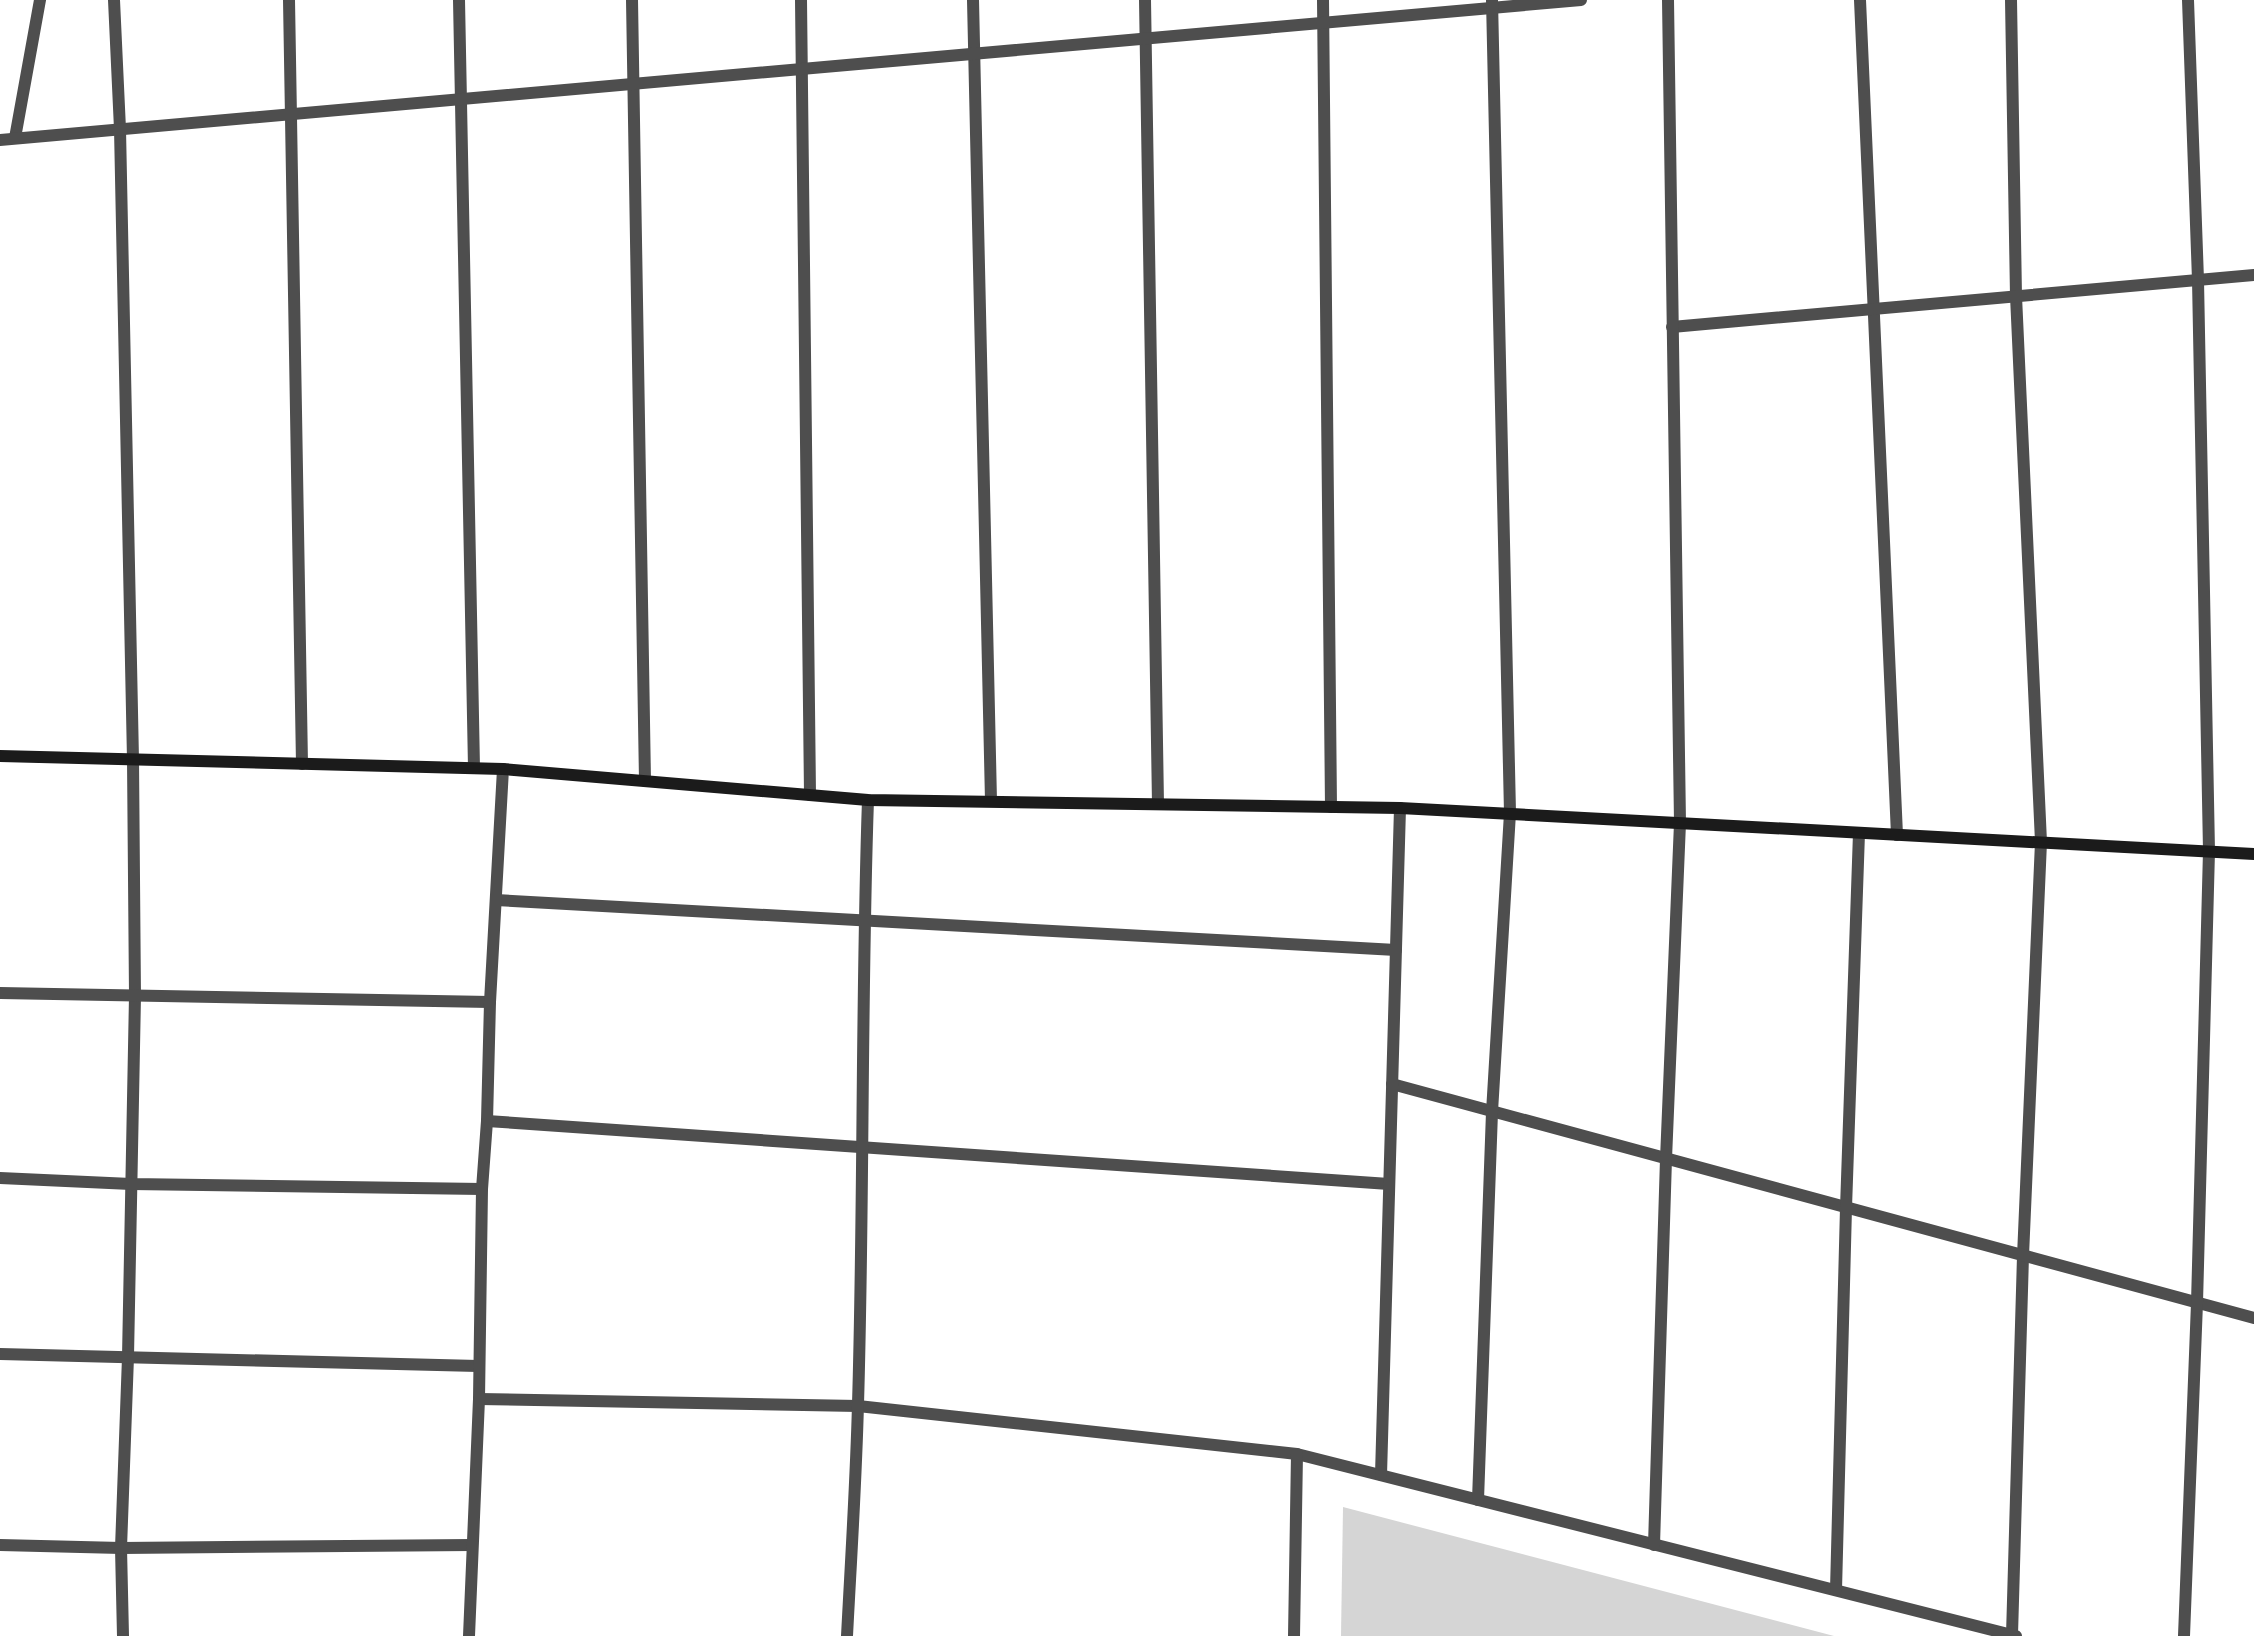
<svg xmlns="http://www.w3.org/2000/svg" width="2254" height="1636" viewBox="0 0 2254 1636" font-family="Roboto,sans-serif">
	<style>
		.green { fill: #d5d5d5 }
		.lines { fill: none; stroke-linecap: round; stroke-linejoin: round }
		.street { stroke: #4e4e4e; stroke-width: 12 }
		.secondary { stroke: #1b1b1b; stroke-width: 12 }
	</style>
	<rect width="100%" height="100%" fill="#fff"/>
	<path class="green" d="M1343 1507 1834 1636H1341Z"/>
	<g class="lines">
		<g class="street">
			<path d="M114 0 120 129 133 760 135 996 128 1357 121 1548 123 1636"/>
			<path d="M289 0 302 764"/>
			<path d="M459 0 474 768"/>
			<path d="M632 0 645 781"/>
			<path d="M801 0 810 795"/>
			<path d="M973 0 991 801"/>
			<path d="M1145 0 1158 804"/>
			<path d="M1323 0 1331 807"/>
			<path d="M1860 0 1897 835"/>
			<path d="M2011 0 2016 296 2041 842 2023 1256 2012 1635"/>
			<path d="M15 138 40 0"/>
			<path d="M0 140 1581 0"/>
			<path d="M1672 327 2254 275"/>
			<path d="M496 900 1396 950"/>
			<path d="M0 993 490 1002"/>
			<path d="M1392 1084 2254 1318"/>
			<path d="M487 1121 1389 1184"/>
			<path d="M0 1178 131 1184 482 1189"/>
			<path d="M0 1354 478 1366"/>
			<path d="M479 1399 858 1406 1297 1454 2016 1636"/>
			<path d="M1381 1475 1400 808"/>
			<path d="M1478 1500 1492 1112 1510 813 1492 0"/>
			<path d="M0 1545 121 1548 472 1545"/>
			<path d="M1654 1545 1666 1159 1680 823 1668 0"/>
			<path d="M1836 1590 1846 1208 1859 833"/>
			<path d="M469 1636 479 1399 482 1189 487 1121 490 1002 503 769"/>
			<path d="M847 1636C851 1559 856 1482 858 1404 864 1203 861 1001 868 800"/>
			<path d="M1294 1636 1297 1454"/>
			<path d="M2184 1636 2197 1303 2209 851 2198 280 2188 0"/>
		</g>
		<path class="secondary" d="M0 756 503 769 868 800 1400 808 2254 854"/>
	</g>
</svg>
